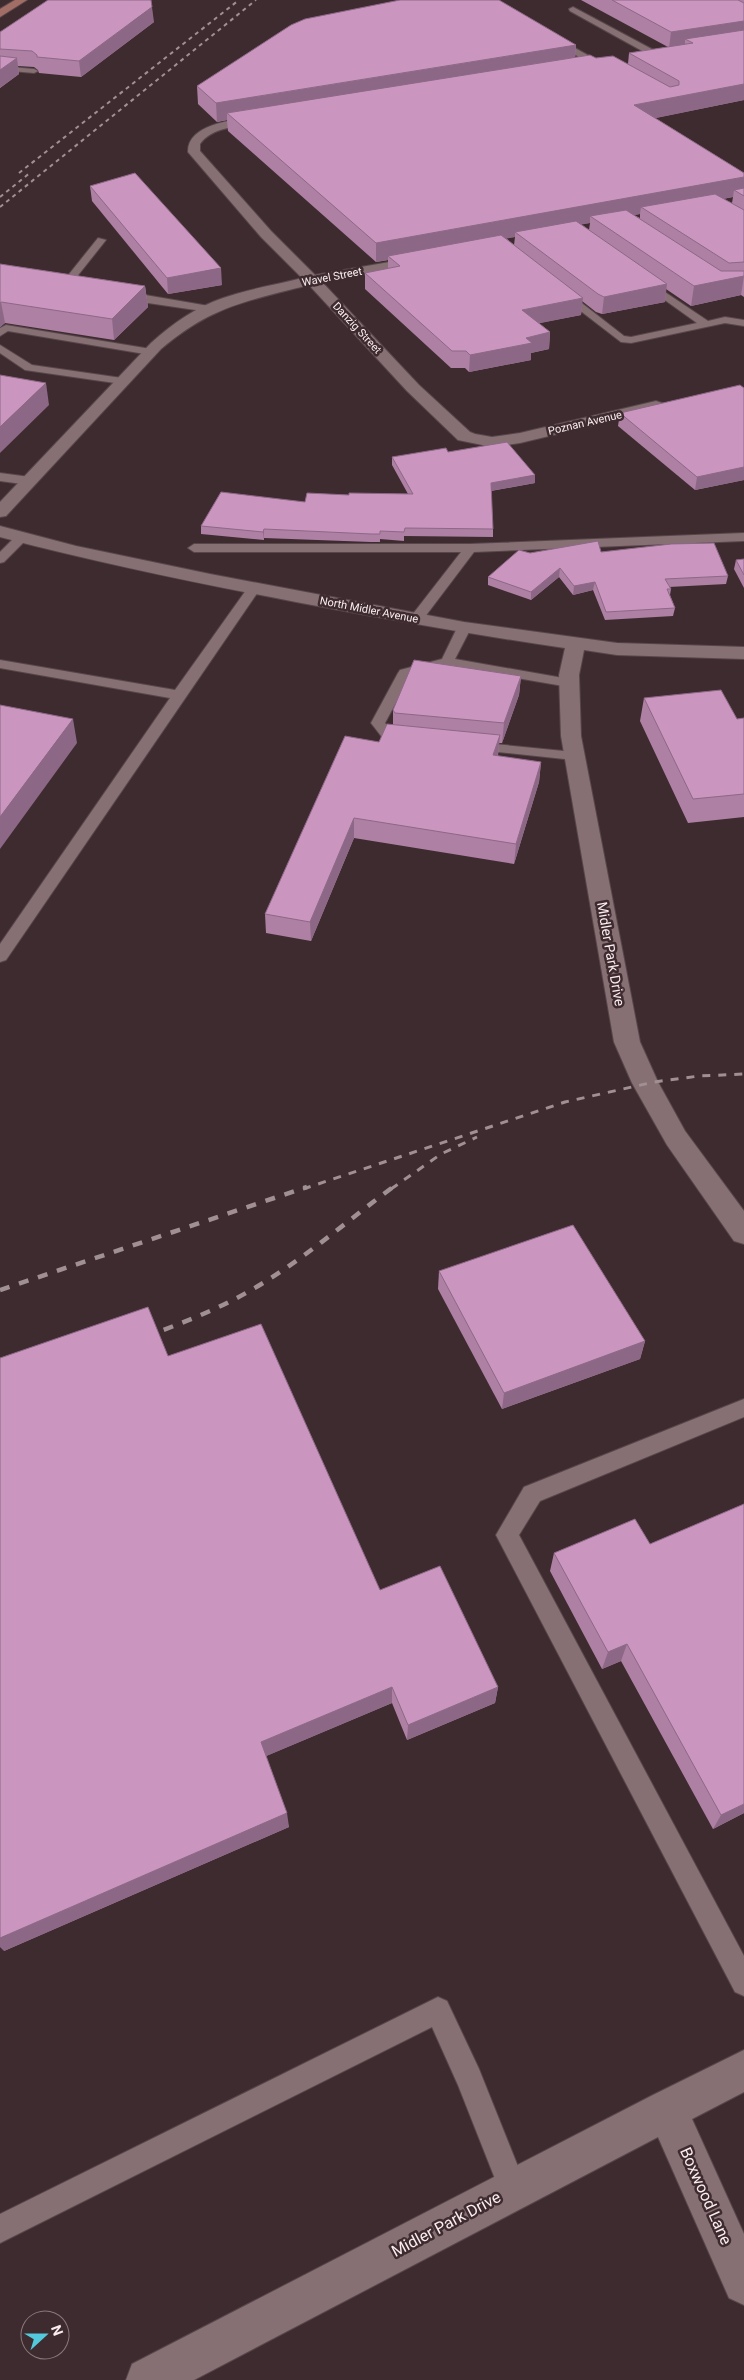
<svg xmlns="http://www.w3.org/2000/svg" width="744" height="2380" viewBox="0 0 744 2380" font-family="Roboto,sans-serif">
	<style>
		.lines { fill: none; stroke-linecap: round; stroke-linejoin: round }
		.lane-casing { stroke: #57474b; stroke-width: 2 }
		.street-casing { stroke: #57474b; stroke-width: 2 }
		.secondary-casing { stroke: #57474b; stroke-width: 2 }
		.lane { fill: #877074; fill-rule: evenodd }
		.street { fill: #877074; fill-rule: evenodd }
		.secondary { fill: #a16d65; fill-rule: evenodd }
		.rail-far2 { stroke: #a09093; stroke-width: 2; stroke-dasharray: 4 4; stroke-linecap: butt }
		.rail-far1 { stroke: #a09093; stroke-width: 3; stroke-dasharray: 8 8; stroke-linecap: butt }
		.rail { stroke: #a09093; stroke-width: 4.5; stroke-dasharray: 10 10; stroke-linecap: butt }
		.wall { fill: #ae80a4; fill-rule: evenodd }
		.shaded-wall { fill: #8d6886 }
		.building { fill: #ca95bf; stroke: #8d6886 }
		.labels { text-anchor: middle; dominant-baseline: central; stroke-width: 5; stroke-linejoin: round; paint-order: stroke }
		.far-street-label { font-size: 11px; fill: #faecef; stroke: #3e2b2f }
		.street-label { font-size: 14px; fill: #faecef; stroke: #3e2b2f }
		.near-street-label { font-size: 16px; fill: #faecef; stroke: #3e2b2f }
	</style>
	<rect width="100%" height="100%" fill="#3e2b2f"/>
	<g class="lines">
		<g class="lane-casing">
			<g id="lane">
				<path d="M573 7 661 54 662 56 655 58 570 11 569 9Z"/>
				<path d="M555 37 602 63 603 65 596 67 552 41 551 39Z"/>
				<path d="M0 66 34 69 38 71 34 73 0 70Z"/>
				<path d="M98 238 106 240 75 279 92 283V287L66 282V278Z"/>
				<path d="M644 278 708 321 725 317 744 320V326L725 323 631 343 621 342 556 292 557 290H565L624 336 631 337 697 323 641 283 639 281Z"/>
				<path d="M122 291 209 306 214 309 209 312 148 303 118 296 117 294Z"/>
				<path d="M6 325 151 349 156 352 151 355 8 331 0 336V328Z"/>
				<path d="M0 345 32 365 122 378 127 381 122 384 25 370 0 353Z"/>
				<path d="M0 473 30 477 36 481 30 485 0 481Z"/>
				<path d="M22 533 28 537 26 540 4 562 0 563V552L18 534Z"/>
				<path d="M744 533V541L474 552 421 622 416 623 409 619 461 552H194L188 548 194 544H470Z"/>
				<path d="M254 585 260 589 6 960 0 962V944L170 698 0 668V660L175 690 249 586Z"/>
				<path d="M464 624 471 628 455 659 569 679 576 683 569 687 447 666 410 676 385 723 394 734 410 736 412 739 405 743 385 741 371 723 398 673 400 670 442 659 457 628Z"/>
				<path d="M474 742 574 752 581 756 574 760 469 749 467 746Z"/>
				<path d="M744 1399V1417L540 1501 519 1535 744 1956V1996L735 1992 496 1535 524 1487Z"/>
				<path d="M438 1997 447 2001 479 2069 527 2189 523 2199 513 2203 503 2199 458 2085 432 2027 0 2243V2214Z"/>
			</g>
		</g>
		<g class="street-casing">
			<g id="street">
				<path d="M264 115 268 116 270 119 268 122C247 127 214 124 200 144V151L271 231 315 275 424 256 429 257 431 260 424 264 322 282 419 385 470 432 475 434 492 437 520 433 656 401 662 403 664 406 662 409 520 443 492 447 458 440 407 391 309 285C247 301 211 306 161 349L6 516 0 517V502L151 343C172 324 196 307 223 298 248 289 276 285 302 278L261 237 188 152C187 122 241 119 264 115Z"/>
				<path d="M0 526 76 546 210 574 464 622 617 643 744 647V659L617 655 584 650 579 675 581 736 640 1042 658 1082 685 1131 744 1211V1244L734 1241 667 1145 632 1083 614 1042 561 736 559 675 565 648C475 635 386 619 296 602 197 583 98 563 0 537Z"/>
				<path d="M744 2050V2092L692 2119 744 2234V2305L729 2298 658 2137 194 2380H126L132 2364 653 2095Z"/>
			</g>
		</g>
		<g class="secondary-casing">
			<path id="secondary" d="M15 0H27L0 17V9Z"/>
		</g>
		<use href="#lane" class="lane"/>
		<use href="#street" class="street"/>
		<use href="#secondary" class="secondary"/>
		<g class="rail-far2">
			<path d="M19 173 239 0"/>
			<path d="M0 197 31 172"/>
			<path d="M0 207 256 0"/>
		</g>
		<g class="rail-far1">
			<path d="M303 1189 565 1102 654 1082 699 1076 744 1074"/>
			<path d="M391 1189 441 1154 477 1137"/>
		</g>
		<g class="rail">
			<path d="M0 1290 307 1187"/>
			<path d="M145 1337C182 1323 219 1309 253 1289 303 1260 347 1221 393 1187"/>
		</g>
	</g>
	<g class="wall">
		<path d="M581 0H744V100L655 118 744 173V297L741 295 691 306 666 289 665 302 602 314 596 312 582 301 581 315 539 323 550 332 549 349 531 353V360L469 372 465 368H451L365 289V273L388 269V260L376 262 228 131 227 120 217 122 198 104 197 86 576 45 575 57 596 58 628 64 629 53 668 47ZM733 197 732 203 723 199ZM640 214V218L634 215ZM590 223 589 230 581 224ZM515 237 514 245 506 238Z"/>
		<path d="M154 22 81 77 39 73 38 70 34 67 18 66 19 74 0 88V32Z"/>
		<path d="M90 186 222 285 168 294 92 201Z"/>
		<path d="M0 264 145 286 148 307 114 340 5 323 0 327Z"/>
		<path d="M744 388V480L695 490 618 426 620 413Z"/>
		<path d="M448 452 535 483 491 491 493 529V537L404 536V541L380 539V542H371L264 538V540L201 534V526L305 502 349 495 408 494 392 465V457Z"/>
		<path d="M530 553 728 576 726 584 669 587 671 589 670 595 675 608 673 616 605 620 593 590 573 595 559 577 531 600 488 585V577Z"/>
		<path d="M744 559V588L734 569 736 560Z"/>
		<path d="M521 676 519 695 502 743H499L498 756 541 762 539 782 514 864 354 838 311 941 266 933 265 914 379 742 393 724V710Z"/>
		<path d="M644 698 737 719 744 718V817L688 823 640 721Z"/>
		<path d="M439 1271 645 1341 640 1359 502 1409 438 1289Z"/>
		<path d="M168 1356 380 1590 498 1687 495 1703 407 1740 392 1703 266 1756 289 1827 4 1951Z"/>
		<path d="M744 1504V1813L713 1829 621 1661 602 1669 550 1571 554 1553 650 1544Z"/>
	</g>
	<g class="shaded-wall">
		<path d="M152 7 154 22 81 77 79 61Z"/>
		<path d="M744 21V37L685 39V46L669 48 671 32Z"/>
		<path d="M576 45 575 63 227 113V120L217 122 216 103Z"/>
		<path d="M17 58 19 74 0 88V70Z"/>
		<path d="M744 84V100L632 123 634 105Z"/>
		<path d="M744 177V195L734 190 733 197 649 212 641 207 640 214 598 221 590 216V223L520 236 515 232V237L391 259 388 256V260L376 262V243Z"/>
		<path d="M221 268 222 285 168 294 167 278Z"/>
		<path d="M744 276 741 295 691 306 694 286Z"/>
		<path d="M667 284 665 302 602 314 604 297Z"/>
		<path d="M145 286 148 307 114 340 112 319Z"/>
		<path d="M583 298 581 315 521 327 522 310Z"/>
		<path d="M1 302 5 323 0 327V303Z"/>
		<path d="M550 332 549 349 531 353V360L469 372 470 355 526 338Z"/>
		<path d="M46 383 49 405 0 453V427Z"/>
		<path d="M744 467V480L695 490 697 477Z"/>
		<path d="M535 475V483L490 491 491 483Z"/>
		<path d="M264 529V540L263 532Z"/>
		<path d="M560 568 559 577 531 600V592Z"/>
		<path d="M595 582 593 590 573 595 574 586Z"/>
		<path d="M521 676 519 695 502 743 504 723Z"/>
		<path d="M73 719 77 743 0 849V817Z"/>
		<path d="M500 735 498 754 491 774 493 755Z"/>
		<path d="M541 762 539 782 514 864 516 844Z"/>
		<path d="M354 818V838L311 941 310 922Z"/>
		<path d="M645 1341 640 1359 502 1409 504 1393Z"/>
		<path d="M627 1644 621 1661 602 1669 608 1652Z"/>
		<path d="M392 1687V1703L264 1757 261 1742Z"/>
		<path d="M498 1687 495 1703 407 1740 408 1725Z"/>
		<path d="M744 1804V1813L713 1829 721 1815Z"/>
		<path d="M287 1813 289 1827 4 1951 0 1947V1938Z"/>
	</g>
	<g class="building">
		<path d="M48 0H151L152 7 79 61 37 57V55L32 51 0 49V32Z"/>
		<path d="M400 0H499L576 45 216 103 197 86 291 25 305 19Z"/>
		<path d="M612 0H738L744 3V21L671 32Z"/>
		<path d="M744 30V84L634 105 744 173V177L376 243 227 113 590 55 596 58 613 56 670 87 679 85V81L629 53 693 43 685 39Z"/>
		<path d="M0 56 17 58 0 70Z"/>
		<path d="M135 173 221 268 167 278 90 186Z"/>
		<path d="M744 188V196L734 190Z"/>
		<path d="M715 194 744 210V262L729 263 641 207Z"/>
		<path d="M626 210 721 271H744V276L694 286 590 216Z"/>
		<path d="M576 221 667 284 604 297 598 294 515 232Z"/>
		<path d="M501 235 583 298 522 310 550 332 526 338 532 343 470 355 466 351H452L365 273 400 266 388 256Z"/>
		<path d="M0 264 145 286 112 319 1 302 0 303Z"/>
		<path d="M0 375 46 383 0 427Z"/>
		<path d="M740 385 744 388V467L697 477 620 413Z"/>
		<path d="M507 442 535 475 491 483 493 529 405 528 404 532 380 531V534H371L264 529 263 532 201 526 221 492 305 502 307 493 349 495V493L413 494 392 457 446 448 448 452Z"/>
		<path d="M598 541 601 552 671 544 714 543 728 576 665 579 671 589H667L675 608 606 612 595 582 574 586 560 568 531 592 488 577 519 550 530 553Z"/>
		<path d="M744 559V575L736 560Z"/>
		<path d="M414 660 521 676 504 723 395 713 393 710Z"/>
		<path d="M721 690 737 719 744 718V794L693 799 644 698Z"/>
		<path d="M0 705 73 719 0 817Z"/>
		<path d="M387 724 500 735 493 755 541 762 516 844 354 818 310 922 265 914 345 736 379 742Z"/>
		<path d="M573 1225 645 1341 504 1393 439 1271Z"/>
		<path d="M148 1307 168 1356 261 1324 380 1590 440 1566 498 1687 408 1725 392 1687 261 1742 287 1813 0 1938V1358Z"/>
		<path d="M744 1504V1804L721 1815 627 1644 608 1652 554 1553 635 1519 650 1544Z"/>
	</g>
	<g class="labels">
		<g class="far-street-label">
			<text transform="translate(332 277) rotate(-11)">Wavel Street</text>
			<text transform="translate(357 328) rotate(47)">Danzig Street</text>
			<text transform="translate(585 423) rotate(-13)">Poznan Avenue</text>
			<text transform="translate(369 610) rotate(11)">North Midler Avenue</text>
		</g>
		<g class="street-label">
			<text transform="translate(611 954) rotate(80)">Midler Park Drive</text>
		</g>
		<g class="near-street-label">
			<text transform="translate(706 2196) rotate(66)">Boxwood Lane</text>
			<text transform="translate(446 2224) rotate(-28)">Midler Park Drive</text>
		</g>
	</g>
	<g transform="translate(45 2335) rotate(69)"><circle r="24" fill="#3e2b2f" stroke="#89787c"/>
	<path d="M0-4L9 19L0 12L-9 19Z" fill="#53cadc"/>
	<text y="-8" font-size="14" font-weight="bold" text-anchor="middle" fill="#faecef">N</text>
	</g>
</svg>
